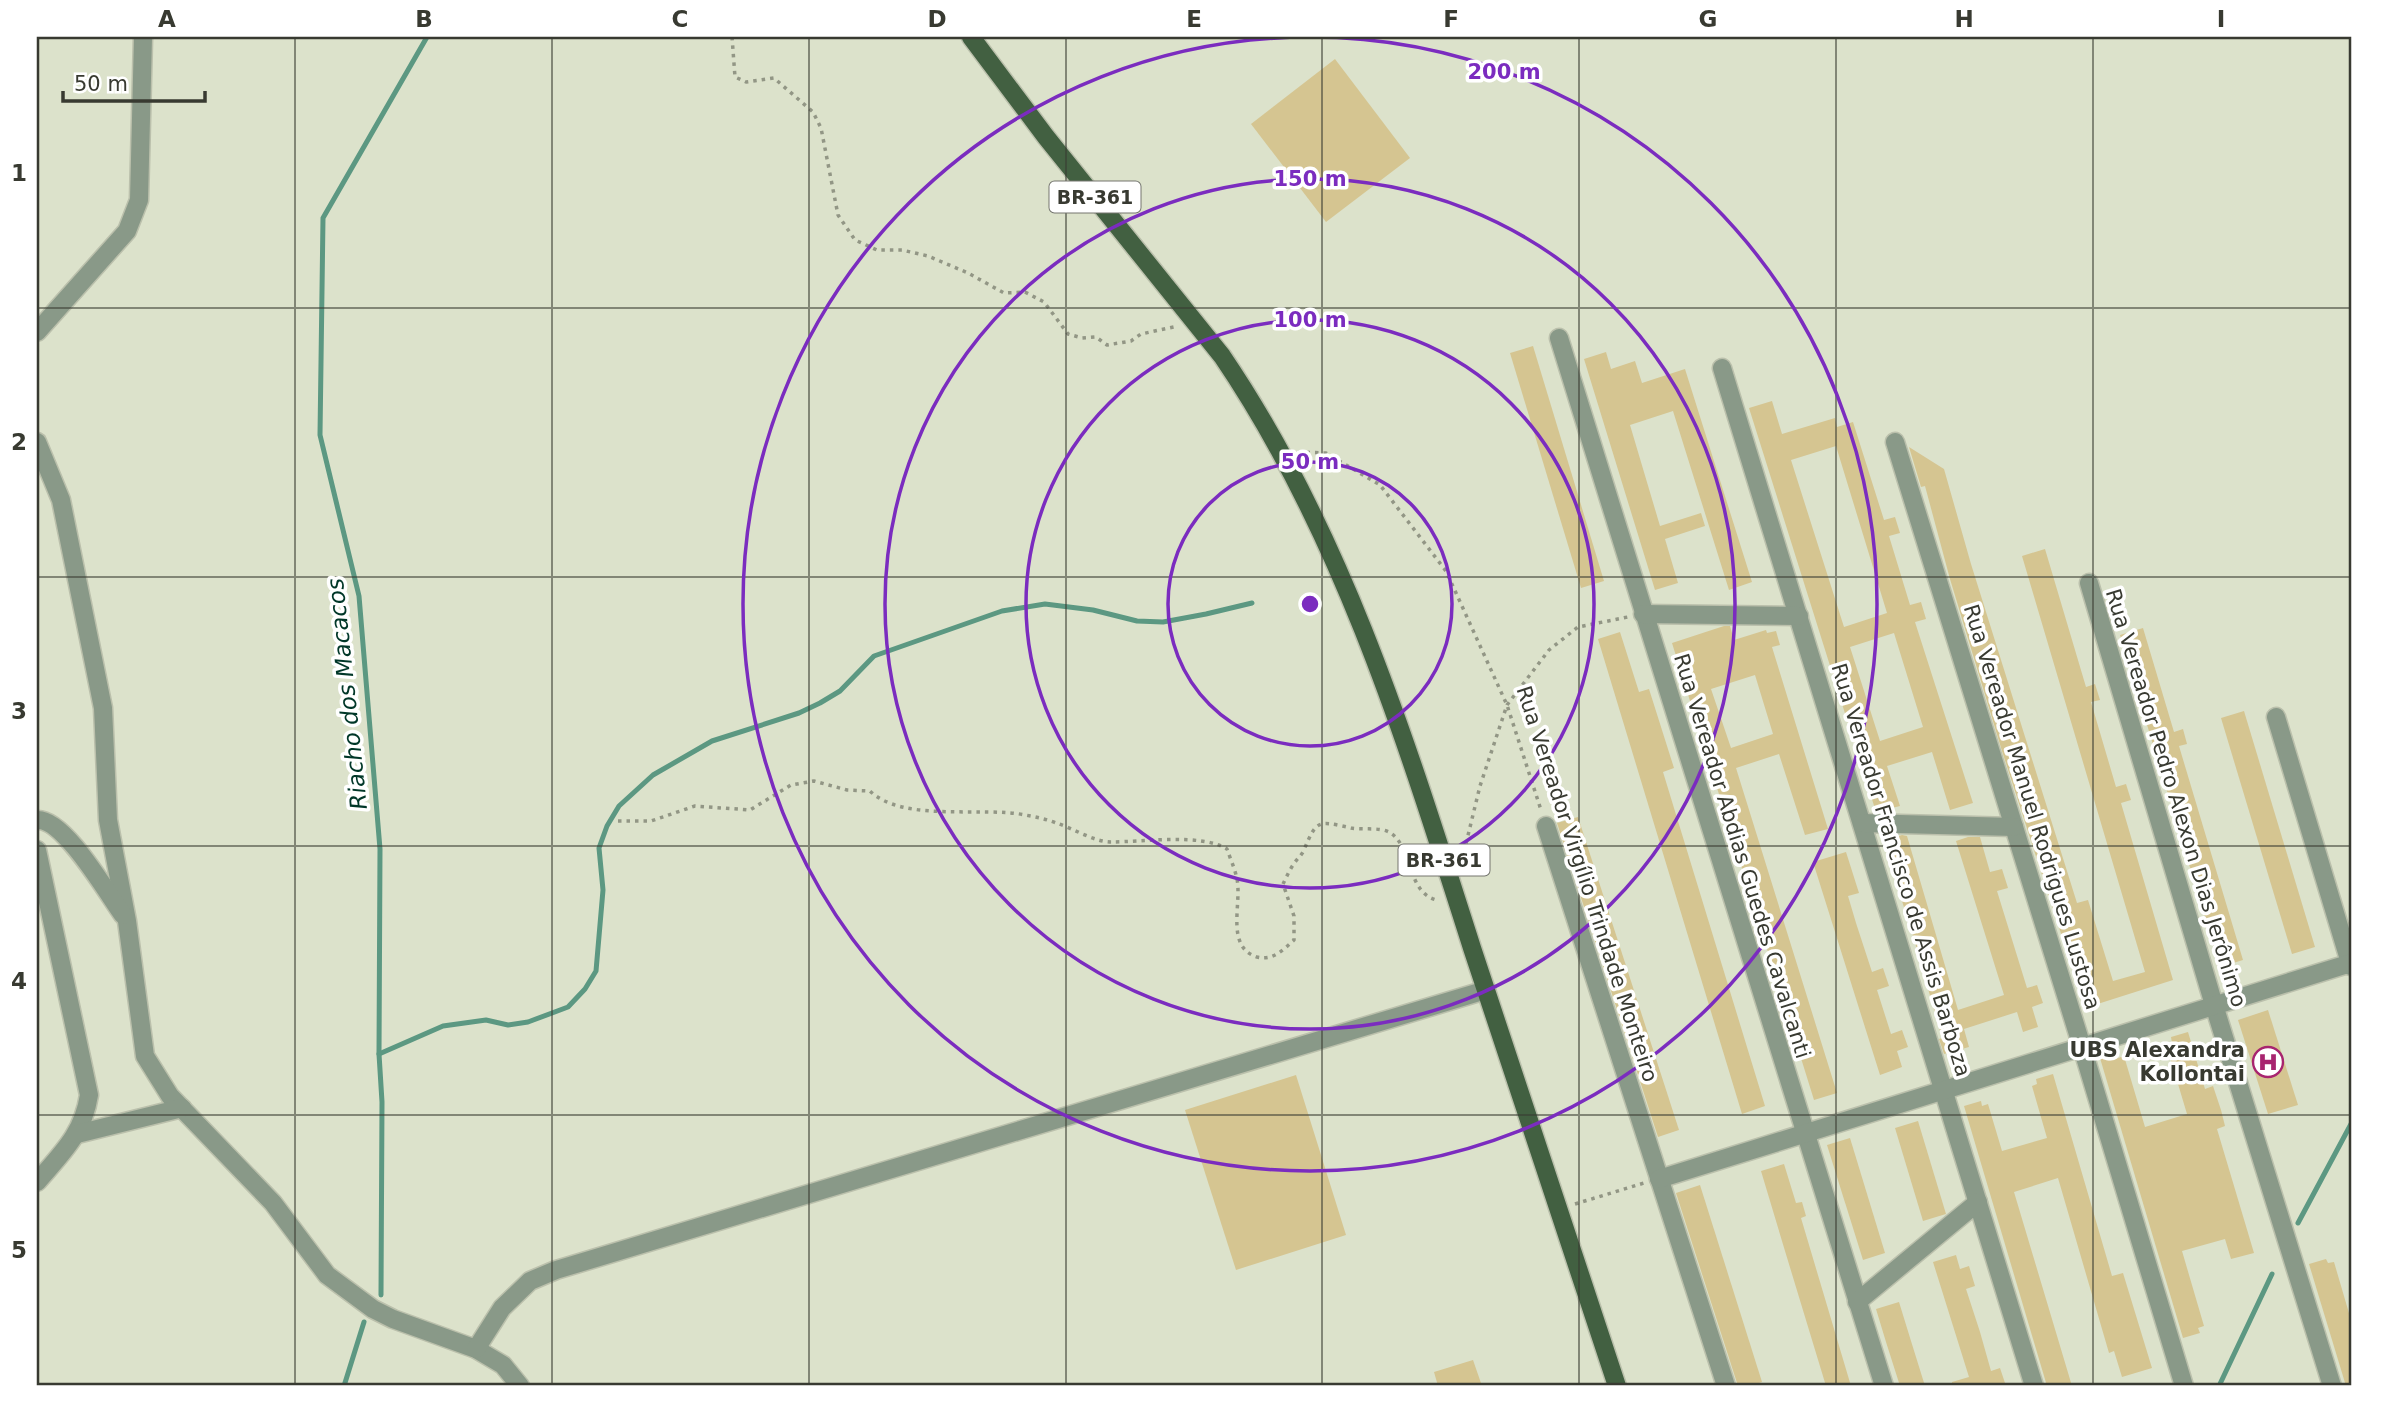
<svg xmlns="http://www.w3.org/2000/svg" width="2388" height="1423" viewBox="0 0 2388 1423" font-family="'DejaVu Sans',sans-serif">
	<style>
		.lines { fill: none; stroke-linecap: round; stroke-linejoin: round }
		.stream { stroke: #5c9882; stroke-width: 5 }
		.building { fill: #d5c591; fill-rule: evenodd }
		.minor-casing { stroke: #bbc0ac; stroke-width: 21 }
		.major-casing { stroke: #bbc0ac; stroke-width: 21 }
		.path { stroke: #929685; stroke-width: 3.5; stroke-dasharray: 3.5 5; stroke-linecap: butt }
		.minor { stroke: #899988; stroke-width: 18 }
		.major { stroke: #426041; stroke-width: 18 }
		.grid { fill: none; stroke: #383a31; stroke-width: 2; stroke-opacity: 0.55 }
		.ring { fill: none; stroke: #7b2cbf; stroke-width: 3.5 }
		.labels { text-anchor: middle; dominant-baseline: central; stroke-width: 7; stroke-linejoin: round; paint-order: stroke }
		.shield { fill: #fff; stroke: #74756f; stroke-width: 2 }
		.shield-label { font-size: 19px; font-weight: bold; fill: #383a31 }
		.street-label { font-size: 21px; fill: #383a31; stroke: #fff }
		.poi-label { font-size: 21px; font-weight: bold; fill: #383a31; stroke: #fff; text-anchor: end }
		.water-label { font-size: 23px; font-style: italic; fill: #003728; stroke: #fff }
		.centre { fill: #7b2cbf; stroke: #fff; stroke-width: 3.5 }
		.ring-label { font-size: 21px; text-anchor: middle; font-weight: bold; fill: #7b2cbf; stroke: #fff; stroke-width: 7; stroke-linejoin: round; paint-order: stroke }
		.neatline { fill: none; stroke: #383a31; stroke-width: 2.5 }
		.grid-label { font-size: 23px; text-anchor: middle; font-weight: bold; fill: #383a31 }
	</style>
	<rect width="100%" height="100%" fill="#dce2cb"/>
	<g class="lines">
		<g class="stream">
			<path d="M379 1054 443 1026 486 1020 508 1025 528 1022 568 1007 585 989 596 971 603 890 599 848 607 826 619 806 653 775 712 741 799 713 820 703 840 691 874 656 1002 611 1045 604 1093 610 1137 621 1163 622 1206 614 1252 603"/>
			<path d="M2298 1223 2351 1124"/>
			<path d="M381 1295 382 1102 379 1054 380 849 359 596 320 435 323 218 427 37"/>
			<path d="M344 1386 364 1322"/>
			<path d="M2219 1386 2272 1274"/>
		</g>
	</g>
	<g class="building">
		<path d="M1335 59 1410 158 1326 222 1251 124Z"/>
		<path d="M1533 346 1604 581 1581 588 1510 353Z"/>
		<path d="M1606 352 1611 369 1635 361 1642 383 1685 369 1752 582 1729 590 1673 411 1630 425 1660 526 1701 513 1705 526 1665 539 1678 583 1655 590 1584 359Z"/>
		<path d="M1772 401 1782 434 1835 418 1837 427 1853 422 1884 520 1895 517 1900 533 1889 536 1910 605 1921 602 1926 619 1915 622 1973 803 1950 810 1932 752 1887 766 1900 806 1876 812 1749 408ZM1836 446 1887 613 1844 627 1791 460ZM1894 633 1923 727 1880 741 1850 647Z"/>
		<path d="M1909 447 1944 469 1971 564 2077 903 2088 900 2113 981 2145 972 2022 556 2045 549 2086 687 2095 684 2100 700 2091 702 2116 787 2126 784 2131 800 2121 803 2173 980 2085 1008 2002 751 1950 579 1925 486 1921 487Z"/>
		<path d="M1724 626H1730L1734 640 1766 630 1767 633 1776 631 1780 645 1772 647 1828 829 1805 835 1779 754 1736 768 1837 1093 1814 1100 1672 643ZM1755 675 1773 734 1731 748 1711 689Z"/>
		<path d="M2143 628 2174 732 2183 729 2187 744 2179 746 2243 960 2220 967 2120 635Z"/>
		<path d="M1620 632 1639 692 1649 689 1674 768 1663 772 1765 1106 1742 1114 1598 639Z"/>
		<path d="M2244 711 2315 947 2292 954 2221 718Z"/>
		<path d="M1578 817 1679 1130 1658 1137 1557 823Z"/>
		<path d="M1902 835 1907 836 1958 1010 2004 995 1956 841 1968 837H1980L1990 872 2002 869 2008 888 1997 891 2027 988 2037 985 2043 1003 2032 1007 2038 1027 2023 1032 2017 1012 1964 1029 1969 1047 1944 1054 1939 1039 1942 1038 1914 939 1883 841Z"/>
		<path d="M1846 852 1859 893 1848 896 1856 923 1872 972 1883 968 1889 986 1877 990 1891 1034 1902 1030 1908 1047 1897 1051 1902 1067 1880 1075 1813 862Z"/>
		<path d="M2268 1010 2298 1105 2268 1114 2238 1020Z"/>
		<path d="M2188 1032 2205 1089 2213 1086 2221 1110 2225 1126 2217 1129 2254 1253 2231 1259 2225 1239 2182 1251 2204 1326 2198 1328 2200 1333 2183 1338 2100 1058 2117 1053 2118 1058 2124 1056 2145 1127 2187 1114 2166 1044 2172 1043 2171 1037Z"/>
		<path d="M2053 1074 2112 1276 2123 1273 2152 1368 2122 1377 2114 1351 2109 1353 2058 1178 2014 1192 2072 1386H2047L1964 1106 1981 1101 1982 1106 1988 1104 2002 1151 2047 1138 2032 1086 2037 1084 2036 1079Z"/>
		<path d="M1296 1075 1346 1235 1236 1270 1185 1110Z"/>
		<path d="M1918 1121 1946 1214 1923 1221 1895 1128Z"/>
		<path d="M1850 1138 1885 1253 1863 1260 1827 1145Z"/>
		<path d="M1784 1164 1796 1203 1802 1202 1806 1216 1801 1218 1851 1386H1826L1785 1251 1761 1171Z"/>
		<path d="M1700 1185 1762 1382 1750 1386H1738L1676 1193Z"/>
		<path d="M1956 1255 1960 1269 1969 1266 1975 1286 1966 1289 1980 1332 1991 1371 2000 1368 2006 1386H1952V1382L1969 1377 1933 1262Z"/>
		<path d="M2326 1259 2328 1263 2334 1262 2351 1320V1386H2346L2309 1264Z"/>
		<path d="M1899 1302 1911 1341 1925 1386H1900L1886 1342 1876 1309Z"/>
		<path d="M1473 1360 1482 1386H1438L1434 1372Z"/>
	</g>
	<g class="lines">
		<g class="minor-casing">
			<g id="minor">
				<path d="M37 332 127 231 139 200 143 37"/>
				<path d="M1559 338 1884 1386"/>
				<path d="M1722 368 2034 1386"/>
				<path d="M37 442 61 500 103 708 108 820 127 921 145 1056 170 1096 273 1203 327 1275 373 1309 393 1319 476 1349 503 1365 520 1386"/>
				<path d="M1895 442 2082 1047 2184 1386"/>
				<path d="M2089 583 2214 1005 2332 1386"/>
				<path d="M1643 614 1799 616"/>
				<path d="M2276 717 2351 966"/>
				<path d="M37 820C64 818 107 893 123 915"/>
				<path d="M1862 823 2014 827"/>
				<path d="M1546 826 1726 1386"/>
				<path d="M37 850 89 1095C83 1134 62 1153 37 1182"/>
				<path d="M77 1134 182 1108"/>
				<path d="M1659 1179 2351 963"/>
				<path d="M1857 1302 1978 1202"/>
				<path d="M476 1349 502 1308 530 1281 556 1270 1486 990"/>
			</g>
		</g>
		<g class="major-casing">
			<path id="major" d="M971 37 1046 137 1222 356C1343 534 1407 744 1472 948 1520 1094 1569 1240 1617 1386"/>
		</g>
		<g class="path">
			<path d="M732 37 735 77 746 82 774 78 813 112 821 128 838 215 855 240 877 250H902L928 256 968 273 1004 293 1025 292 1044 302 1068 334 1082 338 1096 337 1107 345 1131 341 1141 334 1178 326"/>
			<path d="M1298 452 1326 453 1380 485 1446 571 1507 705 1541 810"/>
			<path d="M618 821H651L695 806 750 810 791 785 814 781 847 790 870 791C903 823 983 806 1025 815 1036 817 1046 819 1056 823 1073 828 1094 842 1111 842 1142 842 1202 833 1227 849 1230 858 1235 869 1237 879 1242 904 1225 947 1257 957 1273 961 1283 950 1294 940V916L1283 884C1286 878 1289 871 1293 865 1296 860 1300 857 1303 852 1317 820 1316 820 1351 828 1362 830 1379 827 1389 832 1413 845 1406 893 1437 900"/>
			<path d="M1462 860 1480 786 1507 705 1549 650 1578 627 1628 617"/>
			<path d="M1575 1204 1644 1183"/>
		</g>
		<use href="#minor" class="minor"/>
		<use href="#major" class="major"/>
	</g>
	<path class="grid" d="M295 37V1386M552 37V1386M809 37V1386M1066 37V1386M1322 37V1386M1579 37V1386M1836 37V1386M2093 37V1386M37 308H2351M37 577H2351M37 846H2351M37 1115H2351"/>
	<g class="ring">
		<circle cx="1310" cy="604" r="142"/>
		<circle cx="1310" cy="604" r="284"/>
		<circle cx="1310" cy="604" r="425"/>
		<circle cx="1310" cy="604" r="567"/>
	</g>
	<defs>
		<g id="hospital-ring" transform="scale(1.575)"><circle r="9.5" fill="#fff" stroke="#a8246f" stroke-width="1.5"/><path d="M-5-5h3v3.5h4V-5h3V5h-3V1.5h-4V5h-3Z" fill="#a8246f"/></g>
	</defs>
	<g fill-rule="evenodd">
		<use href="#hospital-ring" x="2268" y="1062"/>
	</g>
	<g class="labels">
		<g class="shield">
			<rect x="1049.5" y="181.5" width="91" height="31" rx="5"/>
			<rect x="1398.5" y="844.5" width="91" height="31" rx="5"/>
		</g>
		<g class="shield-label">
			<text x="1095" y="197">BR-361</text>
			<text x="1444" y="860">BR-361</text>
		</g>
		<g class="street-label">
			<text transform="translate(2176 798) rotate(73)">Rua Vereador Pedro Alexon Dias Jerônimo</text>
			<text transform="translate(2032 807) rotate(73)">Rua Vereador Manuel Rodrigues Lustosa</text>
			<text transform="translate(1742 856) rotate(73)">Rua Vereador Abdias Guedes Cavalcanti</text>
			<text transform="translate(1901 870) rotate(73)">Rua Vereador Francisco de Assis Barboza</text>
			<text transform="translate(1587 884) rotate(72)">Rua Vereador Virgílio Trindade Monteiro</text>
		</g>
		<g class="poi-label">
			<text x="2245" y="1050">UBS Alexandra<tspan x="2245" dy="24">Kollontai</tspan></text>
		</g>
		<g class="water-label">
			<text transform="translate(347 694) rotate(-96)">Riacho dos Macacos</text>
		</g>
	</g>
	<circle cx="1310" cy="604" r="10" class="centre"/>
	<g class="ring-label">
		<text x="1504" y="79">200 m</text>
		<text x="1310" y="186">150 m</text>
		<text x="1310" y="327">100 m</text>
		<text x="1310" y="469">50 m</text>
	</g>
	<rect width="2388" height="1423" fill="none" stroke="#ffffff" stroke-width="77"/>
	<path d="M63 91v10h142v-10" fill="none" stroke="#383a31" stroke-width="3.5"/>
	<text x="74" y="91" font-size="21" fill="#383a31" stroke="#ffffff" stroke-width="5" paint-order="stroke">50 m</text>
	<rect x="38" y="38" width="2312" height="1346" class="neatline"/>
	<g class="grid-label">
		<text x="167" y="27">A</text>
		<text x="424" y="27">B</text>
		<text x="680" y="27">C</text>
		<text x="937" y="27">D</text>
		<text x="1194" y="27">E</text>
		<text x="1451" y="27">F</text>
		<text x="1708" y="27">G</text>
		<text x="1964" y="27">H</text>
		<text x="2221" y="27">I</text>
		<text x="19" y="181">1</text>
		<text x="19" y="450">2</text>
		<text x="19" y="719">3</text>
		<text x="19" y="989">4</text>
		<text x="19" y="1258">5</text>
	</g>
</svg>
